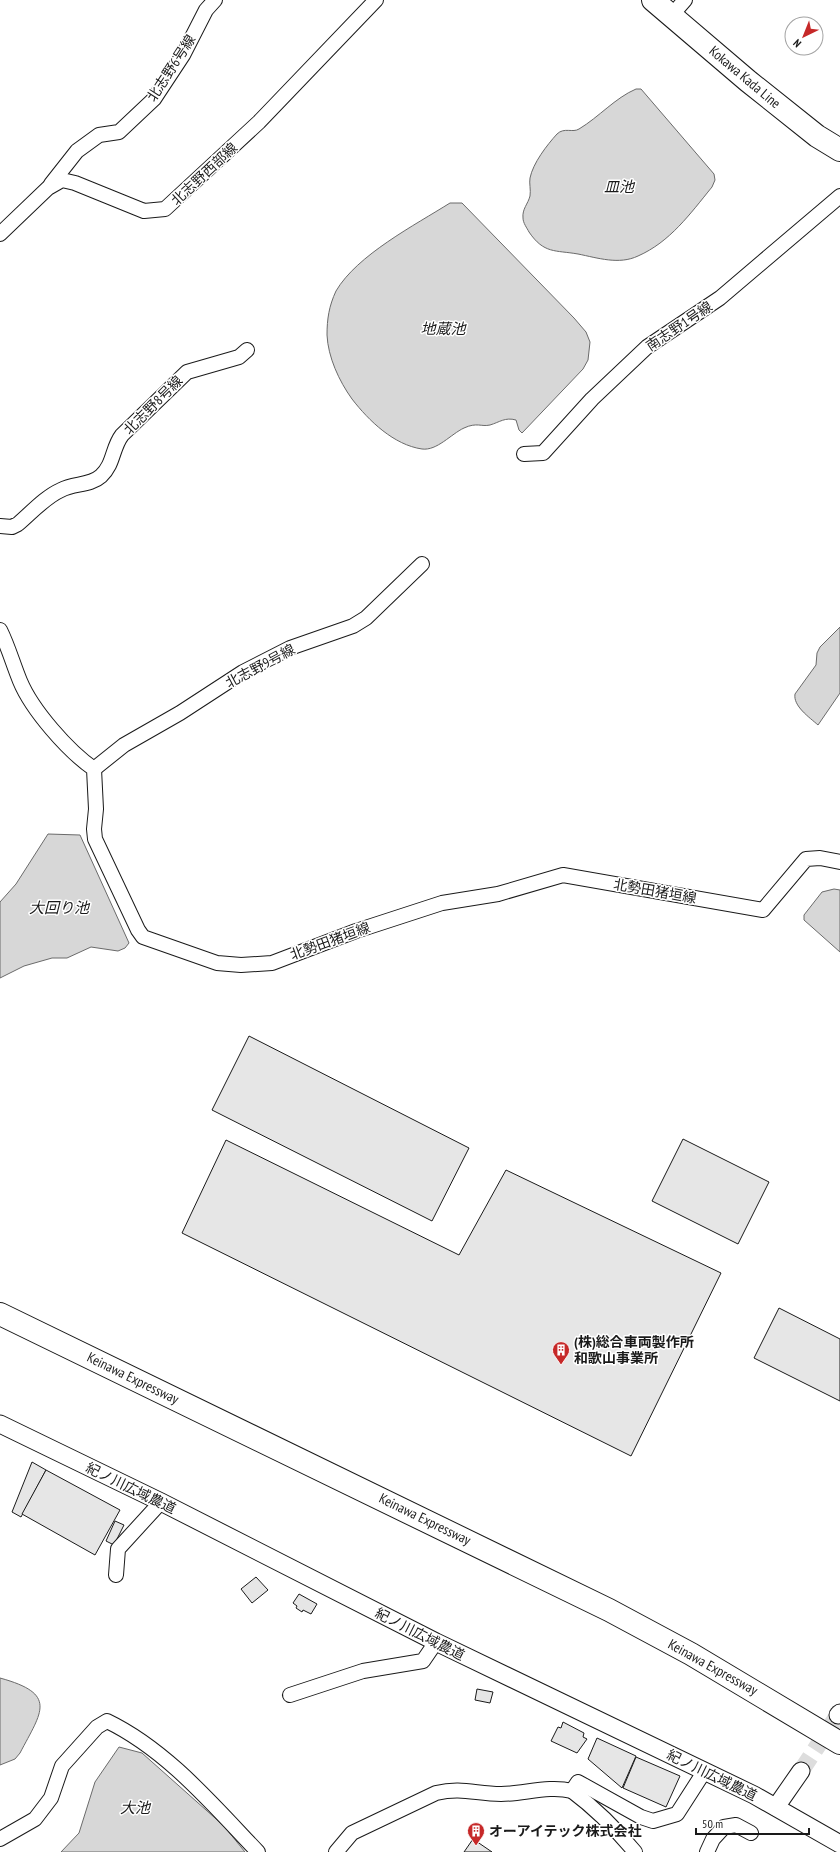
<svg xmlns="http://www.w3.org/2000/svg" width="840" height="1852" viewBox="0 0 840 1852" font-family="'PT Sans Narrow','Noto Sans JP',sans-serif">
	<style>
		.water { fill: #d7d7d7; stroke: #6a6a6a }
		.building { fill: #e6e6e6; stroke: #1a1a1a }
		.lines { fill: none; stroke-linecap: round; stroke-linejoin: round }
		.tertiary-tunnel { stroke: #ddd; stroke-width: 17; stroke-dasharray: 17 8; stroke-linecap: butt }
		.minor-casing { stroke: #1a1a1a; stroke-width: 16 }
		.tertiary-casing { stroke: #1a1a1a; stroke-width: 19 }
		.primary-casing { stroke: #1a1a1a; stroke-width: 24 }
		.motorway-casing { stroke: #1a1a1a; stroke-width: 24 }
		.minor { stroke: #fff; stroke-width: 14 }
		.tertiary { stroke: #fff; stroke-width: 17 }
		.primary { stroke: #fff; stroke-width: 22 }
		.motorway { stroke: #fff; stroke-width: 22 }
		.labels { text-anchor: middle; dominant-baseline: central; stroke-width: 3; stroke-linejoin: round; paint-order: stroke }
		.street-label { font-size: 14px; fill: #1a1a1a; stroke: #fff }
		.poi-label { font-size: 14px; font-weight: bold; fill: #1a1a1a; stroke: #fff; text-anchor: start }
		.water-label { font-size: 15px; font-style: italic; fill: #1a1a1a; stroke: #fff }
	</style>
	<rect width="100%" height="100%" fill="#fff"/>
	<g class="water">
		<path d="M636 89H641L714 174 715 180 712 187C690 214 670 242 638 256 619 265 598 258 578 254 555 250 544 254 529 232 527 228 523 223 523 218 522 209 528 204 530 196 531 190 529 183 530 178 533 163 547 145 557 134 564 127 573 133 579 129 599 117 615 98 636 89Z"/>
		<path d="M450 203H462L574 318 586 332 590 342 588 360 583 369 522 433 519 430 516 420C505 417 500 422 490 425 481 427 477 422 464 428 451 434 437 451 422 449 394 445 369 421 352 399 339 381 328 357 327 335 327 319 329 306 336 291 357 255 415 225 450 203Z"/>
		<path d="M840 627V693L818 725C809 717 793 706 795 694L816 665 817 653 820 647Z"/>
		<path d="M48 834 80 835 129 943 125 948 118 951 91 947 67 958H52L24 966 0 978V902L16 884Z"/>
		<path d="M834 889 840 890V952L804 920V915L822 892Z"/>
		<path d="M0 1678C58 1694 42 1711 20 1753L15 1759 0 1765Z"/>
		<path d="M119 1747 142 1753 224 1826 245 1852H61L79 1833 95 1782Z"/>
	</g>
	<g class="building">
		<path d="M249 1036 469 1148 432 1221 212 1110Z"/>
		<path d="M683 1139 769 1182 738 1244 652 1201Z"/>
		<path d="M226 1140 459 1255 506 1170 721 1273 631 1456 182 1233Z"/>
		<path d="M779 1308 840 1339V1401L754 1358Z"/>
		<path d="M32 1462 46 1470 21 1517 12 1512Z"/>
		<path d="M46 1470 120 1510 95 1555 22 1514Z"/>
		<path d="M115 1521 124 1525 114 1545 106 1541Z"/>
		<path d="M256 1577 268 1590 252 1603 241 1589Z"/>
		<path d="M299 1594 317 1604 311 1614 303 1610 302 1612 296 1608 297 1606 293 1603Z"/>
		<path d="M477 1689 493 1692 490 1703 475 1700Z"/>
		<path d="M563 1722 584 1733 583 1737 587 1739 577 1753 551 1741 558 1727 561 1728Z"/>
		<path d="M597 1738 636 1756 622 1788 588 1759Z"/>
		<path d="M636 1757 680 1776 666 1807 623 1788Z"/>
		<path d="M473 1839 492 1852H464Z"/>
	</g>
	<g class="lines">
		<path class="tertiary-tunnel" d="M801 1771 838 1715"/>
		<g class="minor-casing">
			<g id="minor">
				<path d="M671 16 685 0"/>
				<path d="M51 184 77 151 99 135 119 132 154 99 183 55 206 10 215 0"/>
				<path d="M0 234 48 188 62 180 75 183 144 211 165 209 259 122 376 0"/>
				<path d="M524 454 543 453 592 399 647 347 720 298 840 196"/>
				<path d="M0 526 12 527 18 524C31 513 45 497 61 490 74 483 90 486 101 476 114 464 112 448 122 435L187 372 239 357 247 350"/>
				<path d="M0 630C8 646 13 664 20 681 32 710 68 751 94 769L96 809 94 829 95 839 138 930 143 937 217 963 241 965 272 963 356 931 442 903 498 894 563 875 763 910 806 859 820 858 840 862"/>
				<path d="M94 769 124 745 180 713 243 672 290 648 353 626 366 618 422 564"/>
				<path d="M116 1575 118 1549 161 1502"/>
				<path d="M290 1695 363 1671 423 1661 436 1642"/>
				<path d="M572 1791C596 1809 616 1829 635 1852"/>
				<path d="M0 1839 35 1819 51 1798 62 1766 97 1727 107 1721C167 1750 213 1805 258 1852"/>
				<path d="M336 1852 352 1833 436 1793C462 1787 476 1794 501 1794 524 1794 549 1785 572 1791L578 1782 641 1817 653 1821 677 1814 704 1772"/>
				<path d="M707 1852 713 1839 724 1827 736 1825 751 1833"/>
			</g>
		</g>
		<g class="tertiary-casing">
			<g id="tertiary">
				<path d="M0 1424 161 1502 436 1642 754 1795 840 1844"/>
				<path d="M838 1715 840 1713"/>
				<path d="M776 1807 801 1771"/>
			</g>
		</g>
		<g class="primary-casing">
			<path id="primary" d="M653 0 748 81 817 136 840 150"/>
		</g>
		<g class="motorway-casing">
			<path id="motorway" d="M0 1314 609 1610 691 1654 840 1743"/>
		</g>
		<use href="#minor" class="minor"/>
		<use href="#tertiary" class="tertiary"/>
		<use href="#primary" class="primary"/>
		<use href="#motorway" class="motorway"/>
	</g>
	<defs>
		<g id="building-pin" transform="scale(0.9)"><path d="M0 17L-7.5 6A9.5 9.5 0 1 1 7.5 6Z" fill="#c62828" stroke="#fff"/><path d="M-4-6H4V6H1V3H-1V6H-4ZM-2.5-4.3h1.7v1.8h-1.7ZM.8-4.3h1.7v1.8H.8ZM-2.5-1h1.7V.8h-1.7ZM.8-1h1.7V.8H.8Z" fill="#fff"/></g>
	</defs>
	<g fill-rule="evenodd">
		<use href="#building-pin" x="561" y="1350"/>
		<use href="#building-pin" x="476" y="1831"/>
	</g>
	<g class="labels">
		<g class="street-label">
			<text transform="translate(171 68) rotate(-57)">北志野6号線</text>
			<text transform="translate(745 77) rotate(40)">Kokawa Kada Line</text>
			<text transform="translate(204 174) rotate(-43)">北志野西部線</text>
			<text transform="translate(679 326) rotate(-34)">南志野1号線</text>
			<text transform="translate(153 405) rotate(-45)">北志野8号線</text>
			<text transform="translate(260 666) rotate(-28)">北志野9号線</text>
			<text transform="translate(655 891) rotate(10)">北勢田猪垣線</text>
			<text transform="translate(330 941) rotate(-20)">北勢田猪垣線</text>
			<text transform="translate(133 1378) rotate(26)">Keinawa Expressway</text>
			<text transform="translate(131 1488) rotate(26)">紀ノ川広域農道</text>
			<text transform="translate(425 1519) rotate(26)">Keinawa Expressway</text>
			<text transform="translate(420 1634) rotate(27)">紀ノ川広域農道</text>
			<text transform="translate(713 1667) rotate(29)">Keinawa Expressway</text>
			<text transform="translate(712 1775) rotate(26)">紀ノ川広域農道</text>
		</g>
		<g class="poi-label">
			<text x="574" y="1342">(株)総合車両製作所<tspan x="574" dy="16">和歌山事業所</tspan></text>
			<text x="489" y="1831">オーアイテック株式会社</text>
		</g>
		<g class="water-label">
			<text x="619" y="186">皿池</text>
			<text x="443" y="328">地蔵池</text>
			<text x="59" y="907">大回り池</text>
			<text x="135" y="1807">大池</text>
		</g>
	</g>
	<g transform="translate(804 36) rotate(223)"><circle r="19" fill="#ffffff" stroke="#a3a3a3"/>
	<path d="M0-3L7 15L0 10L-7 15Z" fill="#c62828"/>
	<text y="-6" font-size="11" font-weight="bold" text-anchor="middle" fill="#1a1a1a">N</text>
	</g>
	<path d="M696 1828v6h113v-6" fill="none" stroke="#1a1a1a" stroke-width="2"/>
	<text x="702" y="1828" font-size="12" fill="#1a1a1a" stroke="#ffffff" stroke-width="3" paint-order="stroke">50 m</text>
</svg>
